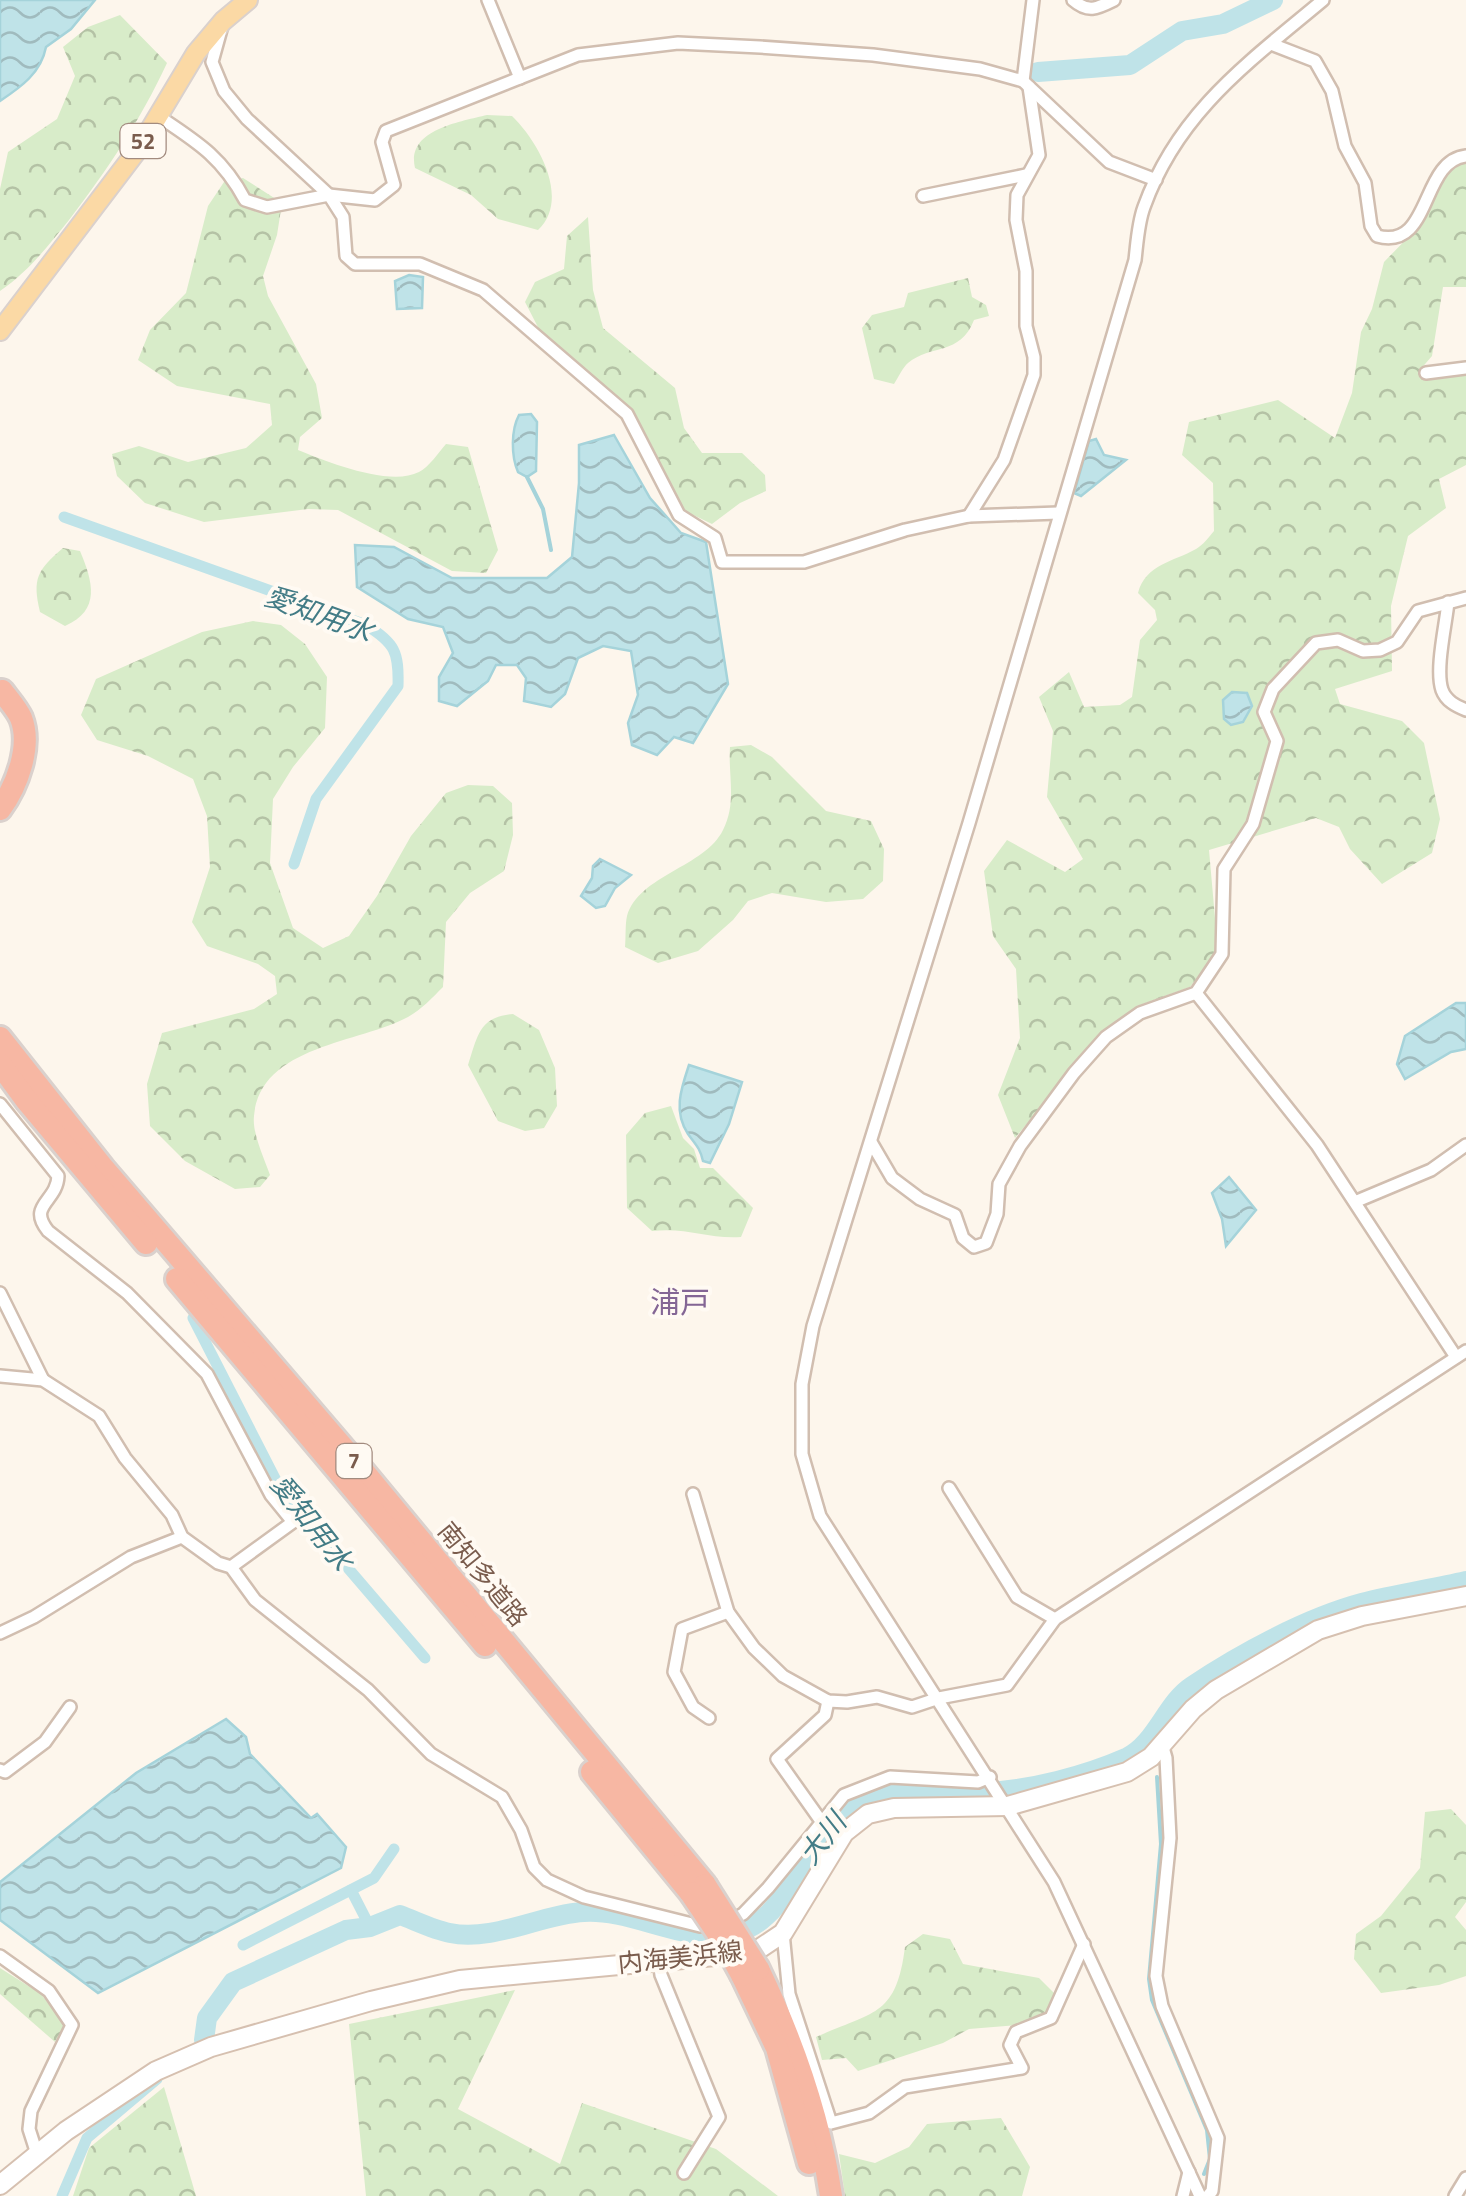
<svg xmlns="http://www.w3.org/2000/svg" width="1466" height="2196" viewBox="0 0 1466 2196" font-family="'Titillium Web','Noto Sans JP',sans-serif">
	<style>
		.forest { fill: url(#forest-crowns) }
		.water { fill: url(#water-waves); stroke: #a5d3da; stroke-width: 2.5 }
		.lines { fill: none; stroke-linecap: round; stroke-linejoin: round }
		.stream { stroke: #a5d3da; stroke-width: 4 }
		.canal { stroke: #bfe3e8; stroke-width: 11 }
		.river { stroke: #bfe3e8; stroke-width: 20 }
		.street-casing { stroke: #d1beb0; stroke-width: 16 }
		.secondary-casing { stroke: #d6c0b0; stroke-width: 22 }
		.primary-casing { stroke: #dad1cd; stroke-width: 22 }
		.highway-casing { stroke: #dad1cd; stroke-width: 28 }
		.street { stroke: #fff; stroke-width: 11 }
		.secondary { stroke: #fff; stroke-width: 18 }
		.primary { stroke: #fbd9a5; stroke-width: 18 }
		.highway { stroke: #f7b7a3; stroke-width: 22 }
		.highway-bridge-casing { stroke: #dad1cd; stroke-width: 28; stroke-linecap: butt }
		.highway-bridge { stroke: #f7b7a3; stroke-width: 22 }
		.labels { text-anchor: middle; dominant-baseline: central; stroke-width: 8; stroke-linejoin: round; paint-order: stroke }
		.shield { fill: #fffaf3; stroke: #a28b7f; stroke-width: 2.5 }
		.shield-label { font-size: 22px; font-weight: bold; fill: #7a5c4d }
		.street-label { font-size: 25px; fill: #7a5c4d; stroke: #fffaf3 }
		.water-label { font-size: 28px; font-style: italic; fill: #437c86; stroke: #fffaf3 }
		.quarter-label { font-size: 30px; fill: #846695; stroke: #fffaf3 }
	</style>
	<defs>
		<pattern id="forest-crowns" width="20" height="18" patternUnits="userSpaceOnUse" patternTransform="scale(2.5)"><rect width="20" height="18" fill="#d8ecc9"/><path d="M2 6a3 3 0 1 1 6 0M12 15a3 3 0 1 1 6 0" fill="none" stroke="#b4c2a5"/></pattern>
		<pattern id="water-waves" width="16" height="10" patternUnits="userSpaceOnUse" patternTransform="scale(2.5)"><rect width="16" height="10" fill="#bfe3e8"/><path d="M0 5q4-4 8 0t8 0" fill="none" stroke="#a0bbbe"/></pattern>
	</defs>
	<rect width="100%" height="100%" fill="#fdf6ec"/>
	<g class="forest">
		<path d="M120 15 167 63C140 121 108 169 69 220 47 247 29 271 0 291V189L8 152 57 119 75 76 63 47 88 27Z"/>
		<path d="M487 115 512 116C538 141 571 199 538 230L498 219 471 195 415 168C406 130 459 122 487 115Z"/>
		<path d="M1461 163H1466V287H1443L1432 356 1419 371 1424 379 1466 374V465L1439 479 1446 508 1408 536 1391 606 1392 671 1335 689 1340 704 1402 721 1424 743 1440 819 1432 853 1382 884 1350 849 1339 827 1316 818 1209 850 1218 952 1190 987 1137 1006 1103 1033 1015 1138 998 1095 1020 1038 1016 969 993 936 984 871 1007 840 1065 872 1083 859 1047 797 1053 731 1039 697 1069 672 1084 707 1120 705 1132 697 1140 640 1157 620 1155 610 1138 593C1146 564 1173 562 1196 549 1203 545 1209 537 1214 531L1213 483 1182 455 1189 422 1278 400 1335 438 1352 393 1361 332 1372 309 1384 262 1423 222 1445 176Z"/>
		<path d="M243 178 282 203 277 235 263 276 268 296 316 384 322 418 300 437 298 450C327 462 390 487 419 472 429 467 439 452 446 444L468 447 498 550 486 573 452 571 338 510 308 509 204 522 145 503 117 476 112 454 139 446 188 462 246 448 272 425 270 404 177 386 138 360 150 330 186 293 208 206 224 182Z"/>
		<path d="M588 217 593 290 603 328 675 388 684 428 702 453H742L765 475 766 491 740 503 712 524 683 510 631 413 541 333 525 302 535 282 564 269 567 236Z"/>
		<path d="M968 278 972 297 986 305 989 316 974 320C960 356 931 344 908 363 903 367 898 378 894 384L874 379 862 328 872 315 904 307 908 293Z"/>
		<path d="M63 548 80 551C93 582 101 610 65 626L40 612C32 579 37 570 63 548Z"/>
		<path d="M253 621 281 625 305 644 327 677 325 728 293 767 273 799 270 863 293 928 323 948 349 936 377 896 411 836 446 793 468 785 493 786 512 803 513 835 504 871 470 893 446 922 443 987C433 997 421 1010 408 1017 361 1043 260 1045 254 1116 252 1133 264 1158 270 1175L260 1187 235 1189 185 1161 150 1126 147 1084 162 1033 254 1009 277 994 275 976 258 964 207 946 192 922 210 867 207 816 193 779 148 756 97 740 81 715 96 679 202 632Z"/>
		<path d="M751 745 772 757 826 811 871 821 884 849 883 881 863 899 826 902 772 893 748 901 733 920 698 951 658 963 625 947C626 937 625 925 627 916 639 875 705 867 723 830 737 803 728 776 730 747Z"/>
		<path d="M513 1014 539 1030 555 1068 557 1106 544 1128 525 1131 498 1121 468 1065C478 1035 479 1017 513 1014Z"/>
		<path d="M671 1106 683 1138 694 1149 700 1168H713L753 1208 741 1237C707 1239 687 1227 652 1231L627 1208 626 1135 645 1113Z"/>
		<path d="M1451 1809 1466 1825V1902L1455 1917 1466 1930V1976L1439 1985 1381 1993 1354 1959 1356 1934 1381 1916 1420 1868 1425 1812Z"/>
		<path d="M923 1934 950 1939 963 1964 1039 1978 1056 1995 1046 2014 1019 2025 969 2029 943 2043 858 2071 846 2058 822 2060 816 2037C874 2011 896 2017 905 1947Z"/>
		<path d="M0 1968 41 1994 65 2025 55 2042 0 1994Z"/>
		<path d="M515 1990 458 2109 560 2164 582 2103 716 2149 778 2196H366L349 2024Z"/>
		<path d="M164 2087 196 2196H73L89 2148Z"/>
		<path d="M1001 2118 1030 2167 1022 2196H845L839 2154 875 2163 909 2147 927 2124Z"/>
	</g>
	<g class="water">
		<path d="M0 0H95L71 29 46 47C41 73 21 87 0 101Z"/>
		<path d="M409 275 423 277 422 308 397 309 395 281Z"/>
		<path d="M531 414 537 422 536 471 527 477 518 472C511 456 511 430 519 415Z"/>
		<path d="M614 435 650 498 681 533 706 542 728 684 693 743 674 737 657 755 632 745 628 723 638 695 631 651 603 646 578 658 565 694 551 707 524 701 526 678 517 665H496L488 681 457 706 439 701V677L453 653 443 627 408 619 357 587 355 545 394 547 452 578H547L572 557 579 483V445Z"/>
		<path d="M1096 439 1104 455 1126 460 1081 496 1074 493 1089 441Z"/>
		<path d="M1232 692 1247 693 1252 706 1243 722 1231 725 1224 719 1223 700Z"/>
		<path d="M600 859 631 875 615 888 605 906 596 908 581 896 592 878 593 866Z"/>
		<path d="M1456 1003H1466V1049L1451 1052 1405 1079 1397 1064 1405 1036Z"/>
		<path d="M689 1065 742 1082 729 1124 710 1163 703 1161C700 1148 696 1145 688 1134 673 1111 681 1089 689 1065Z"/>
		<path d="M1229 1177 1256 1210 1226 1246 1222 1219 1212 1193Z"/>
		<path d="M226 1719 246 1737 250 1754 311 1818 317 1814 346 1847 341 1868 98 1993 0 1920V1882L136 1773Z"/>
	</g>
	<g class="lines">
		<g class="stream">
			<path d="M527 477 543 509 551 550"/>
			<path d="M1157 1777 1161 1844 1149 1979 1152 2000 1207 2130 1210 2159 1204 2174"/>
		</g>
		<g class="canal">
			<path d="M64 517 366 625C395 643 399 652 398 686L316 799 294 864"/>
			<path d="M193 1318 281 1490 425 1658"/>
			<path d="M351 1890 370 1927"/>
			<path d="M243 1945 374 1878 394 1849"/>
			<path d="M62 2196 87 2138 157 2079"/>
		</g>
		<g class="river">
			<path d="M1038 72 1130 65 1182 31 1223 24 1273 0"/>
			<path d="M204 2040 207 2018 233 1982 346 1930 370 1927 400 1915C416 1921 434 1930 450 1933 493 1942 542 1914 584 1912 643 1908 715 1964 766 1916 802 1883 814 1819 859 1797 897 1779 946 1793 986 1792 1031 1790 1085 1776 1126 1758 1156 1744 1166 1703 1192 1686 1240 1654 1306 1618 1362 1603 1396 1594 1432 1589 1466 1581"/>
		</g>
		<g class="street-casing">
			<g id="street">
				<path d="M488 0 520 78"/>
				<path d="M1073 0C1088 13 1096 9 1114 0"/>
				<path d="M222 26 212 62 224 91 247 119 329 195 343 217 346 256 355 264H420L483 290 627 414 679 515 715 538 722 562H804L905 530 969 516 1058 513"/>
				<path d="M1271 44 1315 61 1332 91 1345 146 1365 183 1371 226 1377 236C1432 251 1420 161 1466 156"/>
				<path d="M1023 81 1033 0"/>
				<path d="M158 116C197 142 222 157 245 200L267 207 329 195 375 200 394 185 382 142 386 131 578 55 678 43 760 47 873 55 980 69 1023 81 1109 162 1156 180"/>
				<path d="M923 196 1026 175"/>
				<path d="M1426 373 1466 368"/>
				<path d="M969 516 1004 460 1034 375V357L1026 326V271L1016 220 1017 195 1039 155 1029 87"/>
				<path d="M1448 602C1446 624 1435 669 1442 690 1446 701 1456 706 1466 710"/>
				<path d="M1196 993 1317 1145 1456 1357"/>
				<path d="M0 1104 58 1176C57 1202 27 1205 48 1231L127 1293 207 1374 271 1495 293 1522 231 1567"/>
				<path d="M871 1142 892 1178 920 1199 955 1215 963 1238 974 1247 986 1243 997 1214 999 1184 1020 1146 1074 1073 1106 1037 1140 1013 1196 993 1222 954 1224 869 1253 824 1277 741 1264 712 1273 689 1316 643 1338 640 1363 651 1380 650 1397 642 1418 611 1466 598"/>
				<path d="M1357 1201 1431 1170 1466 1145"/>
				<path d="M0 1293 43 1380"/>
				<path d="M0 1376 43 1380 99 1416 125 1458 172 1515 182 1537 218 1563 231 1567 255 1600 368 1690 431 1754 502 1797 521 1830 534 1867 547 1880 584 1897 700 1926 722 1925 743 1914 768 1888 844 1795 890 1777 978 1782 990 1777"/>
				<path d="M949 1488 1017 1597 1055 1619"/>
				<path d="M693 1494 728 1612 754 1648 783 1676 828 1701 847 1702 877 1697 912 1707 939 1698 1007 1685 1055 1619 1466 1351"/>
				<path d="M0 1633 34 1617 131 1557 182 1537"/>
				<path d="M709 1718 693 1707 674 1672 682 1629 728 1612"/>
				<path d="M1162 1744 1166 1758 1170 1838 1156 1976 1162 2006 1218 2138 1212 2191 1208 2196"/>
				<path d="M0 1770 5 1772 45 1742 70 1707"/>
				<path d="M821 1821 777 1759 825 1715 828 1701"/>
				<path d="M783 1933 789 1994 831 2123 869 2113 905 2087 1022 2068 1010 2045 1016 2032 1051 2018 1084 1944"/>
				<path d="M0 1956 49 1991 72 2025 31 2111 29 2129 37 2154"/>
				<path d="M659 1961 661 1975 719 2117 684 2173"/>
				<path d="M1183 2196 1189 2172"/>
				<path d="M1200 2196 1054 1882 820 1516 802 1454V1384L813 1326 969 823 1135 260C1137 243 1138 223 1144 207 1178 112 1249 62 1323 0"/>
				<path d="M1455 2196 1466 2178"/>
			</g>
		</g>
		<g class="secondary-casing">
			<path id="secondary" d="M0 2185 66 2131 156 2071 211 2047 371 2001 460 1980 715 1956 759 1949 783 1933 844 1833 868 1814 894 1808 1008 1806 1127 1772 1151 1757 1193 1709 1216 1690 1318 1630 1362 1616 1466 1596"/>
		</g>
		<g class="primary-casing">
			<path id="primary" d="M0 331 139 148 196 53 223 21 248 0"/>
		</g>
		<g class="highway-casing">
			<g id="highway">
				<path d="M0 809C17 786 32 746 21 718 17 709 8 699 2 691"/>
				<path d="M0 1038 103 1168 362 1470 705 1885"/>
				<path d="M0 1064 27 1101 146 1243"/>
				<path d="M177 1279 485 1645"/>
				<path d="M592 1772 691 1893"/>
				<path d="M758 1969C793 2042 819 2115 831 2196"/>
				<path d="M742 1975 777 2048 809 2163"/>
			</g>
		</g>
		<use href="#street" class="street"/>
		<use href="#secondary" class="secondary"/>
		<use href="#primary" class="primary"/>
		<use href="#highway" class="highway"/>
		<g class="highway-bridge-casing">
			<g id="highway-bridge">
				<path d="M705 1885 758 1969"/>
				<path d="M691 1893 724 1942 742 1975"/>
			</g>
		</g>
		<use href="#highway-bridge" class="highway-bridge"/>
	</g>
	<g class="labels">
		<g class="shield">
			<rect x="120.5" y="124" width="45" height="34" rx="8"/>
			<rect x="336.5" y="1444" width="35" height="34" rx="8"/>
		</g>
		<g class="shield-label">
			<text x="143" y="141">52</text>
			<text x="354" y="1461">7</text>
		</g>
		<g class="street-label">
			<text transform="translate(483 1574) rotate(51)">南知多道路</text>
			<text transform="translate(680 1957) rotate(-6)">内海美浜線</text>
		</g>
		<g class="water-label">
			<text transform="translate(319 613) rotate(20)">愛知用水</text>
			<text transform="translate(312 1522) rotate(52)">愛知用水</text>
			<text transform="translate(822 1838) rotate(-52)">大川</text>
		</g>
		<g class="quarter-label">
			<text x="680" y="1302">浦戸</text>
		</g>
	</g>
</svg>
